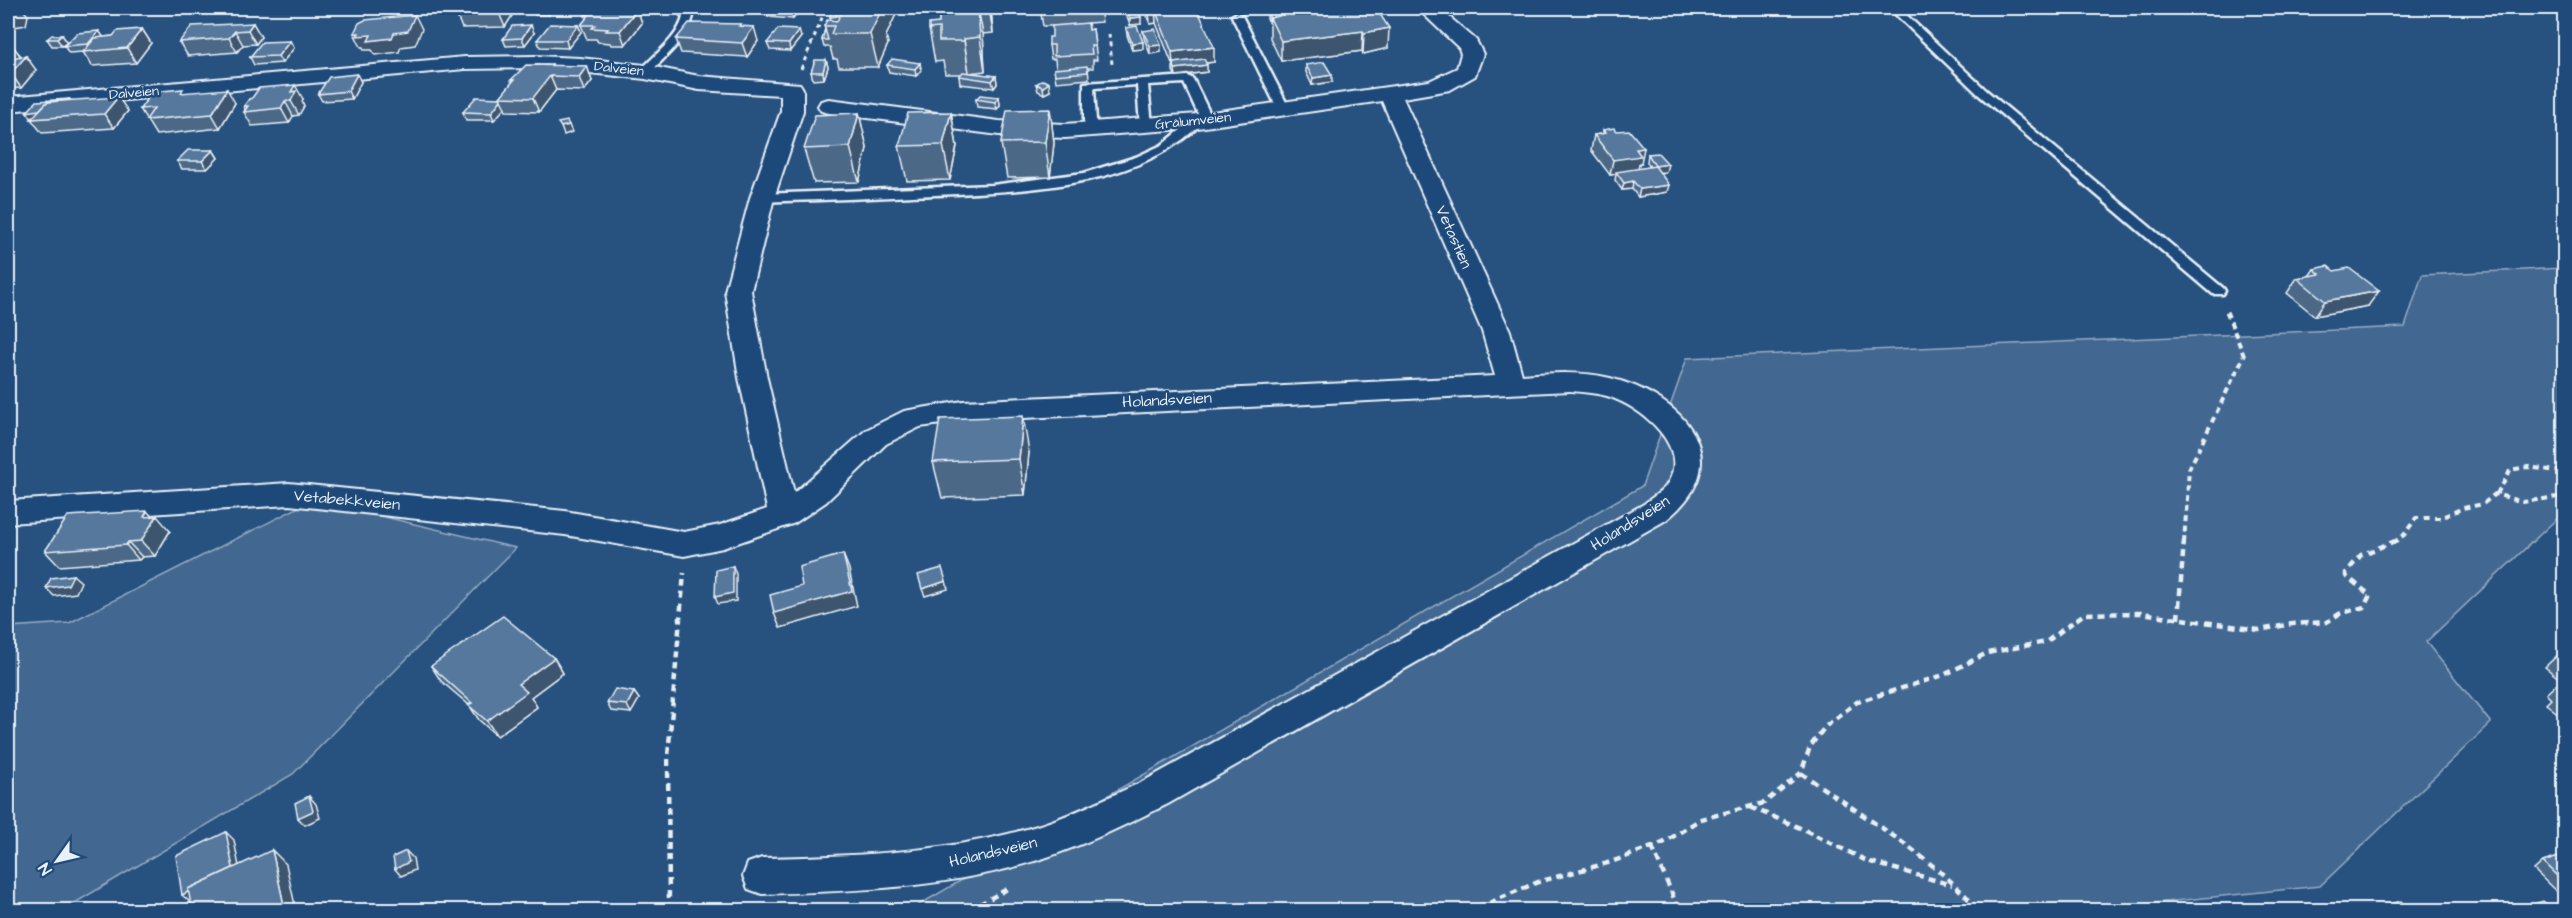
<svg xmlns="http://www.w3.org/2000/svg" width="2572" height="918" viewBox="0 0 2572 918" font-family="'Architects Daughter',sans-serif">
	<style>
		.green { fill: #436891; stroke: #96acc4; stroke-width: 1.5 }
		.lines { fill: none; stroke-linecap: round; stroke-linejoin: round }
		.lane-casing { stroke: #e8f1f8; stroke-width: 5 }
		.street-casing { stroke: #e8f1f8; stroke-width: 4 }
		.path-far2 { stroke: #e8f1f8; stroke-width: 3; stroke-dasharray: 4.5 4; stroke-linecap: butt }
		.path-far1 { stroke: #e8f1f8; stroke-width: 4; stroke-dasharray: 6 4.5; stroke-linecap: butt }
		.path { stroke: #e8f1f8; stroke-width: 4.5; stroke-dasharray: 7 5; stroke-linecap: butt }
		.lane { fill: #1f4a7a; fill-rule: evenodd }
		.street { fill: #1f4a7a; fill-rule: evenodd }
		.wall { fill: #4b6787; stroke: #e8f1f8; stroke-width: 1.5 }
		.shaded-wall { fill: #3d546e; stroke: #e8f1f8; stroke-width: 1.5 }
		.building { fill: #57789d; stroke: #e8f1f8; stroke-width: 1.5 }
		.labels { text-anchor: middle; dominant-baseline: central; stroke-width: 5; stroke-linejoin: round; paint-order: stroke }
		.far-street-label { font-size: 14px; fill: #e8f1f8; stroke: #1f4a7a }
		.street-label { font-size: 16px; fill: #e8f1f8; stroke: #1f4a7a }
	</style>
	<rect width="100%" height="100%" fill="#27517f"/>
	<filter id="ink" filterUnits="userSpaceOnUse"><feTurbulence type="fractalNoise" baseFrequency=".0167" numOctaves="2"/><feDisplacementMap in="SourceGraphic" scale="12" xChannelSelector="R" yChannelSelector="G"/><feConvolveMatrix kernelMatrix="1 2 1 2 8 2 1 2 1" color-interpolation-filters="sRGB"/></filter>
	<g filter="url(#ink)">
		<g class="green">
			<path d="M2564 268V512L2426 642 2491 723 2320 886 2088 910H910L1642 486 1687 358 2405 327 2422 275Z"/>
			<path d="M313 500 516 548 293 774 63 910H8V627L69 623Z"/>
		</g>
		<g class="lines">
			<g class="lane-casing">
				<g id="lane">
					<path d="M674 8H685L693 16C688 39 664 57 649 74H641V70C655 54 678 38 683 17Z"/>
					<path d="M1889 8H1899L1987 91 2223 288 2225 291 2223 294H2213L1979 95Z"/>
					<path d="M1237 13 1242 16 1290 110 1288 112 1284 113 1278 110 1232 16Z"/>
					<path d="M1188 76 1193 79 1213 120 1211 122H1203C1134 190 1026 190 935 195 885 197 834 200 784 201L762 202 756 198 762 194 992 185 1084 173 1136 157 1162 145 1194 119 1200 118 1184 83 1148 85 1152 125 1146 128 1140 125 1137 85 1094 88 1096 121 1099 129 1097 131H1089L1084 121V83Z"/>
				</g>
			</g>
			<g class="street-casing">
				<path id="street" d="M1417 8H1439L1476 40 1483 54 1475 76 1450 90 1403 98 1510 331 1522 375C1552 373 1581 371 1610 378 1683 396 1741 460 1666 520L1168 804C1125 825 1083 846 1038 860 949 888 855 891 762 894L748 889 743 876 748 863 762 858C855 856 948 853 1037 826 1073 815 1108 797 1142 782L1644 504C1651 498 1660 493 1666 486 1693 447 1640 406 1607 396 1595 393 1582 392 1570 391L963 421 920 427 886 444 826 502 795 523 723 548 684 556 565 535 289 505 8 523V501L289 483 565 511 684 532 720 525 767 509 739 378 725 291 750 198 781 111V95L699 90 645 79 580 72 535 68 465 69 8 111V97L465 57 535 56 580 58 645 65 699 76 800 84 803 89V111L774 198 751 291 767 378 794 493 866 430 904 411 963 401 1495 376 1482 331 1382 101 1198 128 1065 138 999 135 829 113 821 111 818 106 821 101 829 99 999 121 1065 124 1198 114 1429 81 1457 68 1461 54 1459 48Z"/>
			</g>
			<g class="path-far2">
				<path d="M1109 34 1112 64"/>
				<path d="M801 69 824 13 829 8"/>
			</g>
			<g class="path-far1">
				<path d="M2497 494C2501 485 2507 480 2510 470L2528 467 2564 472"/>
				<path d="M2184 543 2189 469 2244 356 2226 310"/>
				<path d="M2393 543 2404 535 2416 518H2440L2463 508 2483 504 2495 494 2523 502 2564 496"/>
			</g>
			<g class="path">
				<path d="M2178 619 2184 541"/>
				<path d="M1801 773C1856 812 1937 859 1978 910"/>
				<path d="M1750 807 1805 830 1867 861 1952 885"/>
				<path d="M1652 847 1679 910"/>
				<path d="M669 910 668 756 684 573"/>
				<path d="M969 910 1011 887"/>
				<path d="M1454 910 1487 904 1538 882 1611 862 1663 843 1701 819 1764 803 1801 773 1810 747 1817 737 1826 726 1857 702 1944 675 1987 653 2046 642 2084 614 2141 613 2259 630 2292 624 2327 622 2339 614 2364 607 2370 595 2346 576V573L2361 555 2395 541"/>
			</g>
			<use href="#lane" class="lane"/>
			<use href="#street" class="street"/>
		</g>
		<g class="wall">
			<path d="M447 8H514L515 11 505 27 462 28 456 14 459 9H448Z"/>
			<path d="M533 8H552L553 10 549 15H535Z"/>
			<path d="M731 8H798L799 11 793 19 768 17 767 13H732Z"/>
			<path d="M838 8H896L897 12 886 36 888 44 878 67H839L837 59H833L830 47H824L822 40 825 29 824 26 831 20 830 17Z"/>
			<path d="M939 8H991L993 33 983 34 985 71 969 73 996 76 997 84 994 88 960 84 959 76 961 74H945L943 61 935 62 929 29 939 23Z"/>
			<path d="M1040 8H1100L1102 22 1088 23 1089 30 1093 29 1097 60H1093V68H1088L1089 79 1056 82 1054 69H1056L1055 59H1051L1049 45 1059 26H1043Z"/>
			<path d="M1124 8H1137L1141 24 1130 25Z"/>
			<path d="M1144 8H1197L1214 62 1206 63 1207 72 1176 76 1173 71V66L1156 23 1150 24Z"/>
			<path d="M1265 8H1325L1327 11 1348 8H1376L1388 48 1363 54 1362 51 1281 61 1270 38V24L1267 19V10Z"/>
			<path d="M637 9 642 23 625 45H611L610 43 598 42 596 39H587L581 25 586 19 585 15Z"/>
			<path d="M253 23 261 37 256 44 243 45 237 52 188 56 179 42Z"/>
			<path d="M741 24V26L758 41 747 57 681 53 676 39Z"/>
			<path d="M578 25 581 32 568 48 540 47 537 40Z"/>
			<path d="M1126 28 1143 49 1132 50 1127 35Z"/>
			<path d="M142 29 151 43 136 63 92 66 83 52 69 53 64 46 99 31 103 37 113 36Z"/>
			<path d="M1143 31 1161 52 1150 54 1144 38Z"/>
			<path d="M534 33 525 45 506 46 503 39Z"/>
			<path d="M62 35 67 42 62 46H52L47 39Z"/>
			<path d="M801 37 790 51 770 50 767 43Z"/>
			<path d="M290 41 294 48 282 63 254 65 250 57Z"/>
			<path d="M8 43 36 70 21 88 8 89Z"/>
			<path d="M826 60 828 67 824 79 813 80 811 72Z"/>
			<path d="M920 63 921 70 916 76 889 72 887 65Z"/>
			<path d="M552 64 553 66H587L592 81 584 91 556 90 539 112 506 111 505 108 494 120H466L463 112 500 98 512 83 511 80Z"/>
			<path d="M1306 65 1332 82 1312 85 1306 72Z"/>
			<path d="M361 82 352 99 322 101 318 94Z"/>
			<path d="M1036 84 1050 91 1044 94 1038 91Z"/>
			<path d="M186 93 235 103 220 128 156 135 140 109Z"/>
			<path d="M999 97 1000 105 997 109 977 107 976 99Z"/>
			<path d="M303 99 302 101 304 106 299 115 293 116 289 123 252 126 244 112 245 109 244 106Z"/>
			<path d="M70 100 128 111 114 128 42 133 31 119Z"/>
			<path d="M1050 109 1054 143 1050 177 1007 178 1001 143Z"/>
			<path d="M951 112 957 146 950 180 907 181 899 146Z"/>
			<path d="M859 113 867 148 859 182 814 183 804 149Z"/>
			<path d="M1603 130 1641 163H1639L1638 169 1650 167 1647 162 1648 154 1666 172 1660 173 1667 192 1638 197 1632 189 1622 190 1615 180 1616 174 1610 175 1591 150 1594 135 1603 134Z"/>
			<path d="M213 150 218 158 207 169H182L177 161Z"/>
			<path d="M2314 269 2368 306 2315 316 2287 293 2297 278 2309 276Z"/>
			<path d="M1029 452 1025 495 942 498 933 462Z"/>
			<path d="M152 516 170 531 155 556 142 557 139 560 59 566 45 551Z"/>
			<path d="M2565 651V719L2546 704 2551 699 2546 694 2561 680 2545 667 2561 652Z"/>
			<path d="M554 658 563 673 531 697 537 707 497 736 479 720 469 705 441 681 431 666Z"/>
			<path d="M634 692 639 699 631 713 611 711 607 703Z"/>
			<path d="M2565 855V900L2534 870 2543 862Z"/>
		</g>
		<g class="shaded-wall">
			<path d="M11 8H32L23 9 28 16 26 25 8 28V13Z"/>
			<path d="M503 8H514L515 11 505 27 499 13Z"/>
			<path d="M546 8H552L553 10 549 15Z"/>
			<path d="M790 8H798L799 11 793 19Z"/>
			<path d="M877 8H896L897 12 886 36 888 44 878 67 870 34Z"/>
			<path d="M978 8 983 34 985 71 980 37Z"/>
			<path d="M989 8H991V9L993 33Z"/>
			<path d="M1269 8H1273V23L1270 18 1269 24Z"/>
			<path d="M637 9 642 23 625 45 620 31Z"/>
			<path d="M1155 9 1156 23 1150 24 1149 10Z"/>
			<path d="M415 15 422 29 415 45 401 47 399 52 375 55 372 50H364L363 47H361L354 33H359L371 35 394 33Z"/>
			<path d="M1141 17V24L1130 25V18Z"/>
			<path d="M253 23 261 37 256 44 248 30Z"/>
			<path d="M531 25 534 33 525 45 522 38Z"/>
			<path d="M578 25 581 32 568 48 566 40Z"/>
			<path d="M754 27 758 41 747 57 742 43Z"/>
			<path d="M1389 28 1388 48 1363 54 1364 33Z"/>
			<path d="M142 29 151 43 136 63 127 48Z"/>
			<path d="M799 30 801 37 790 51 789 44Z"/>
			<path d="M99 31 104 38 93 52 88 44Z"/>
			<path d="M235 31 243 45 237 52 229 38Z"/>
			<path d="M1363 31 1362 51 1281 61V41Z"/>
			<path d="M62 35 67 42 62 46 57 39Z"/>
			<path d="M964 39 969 72V74L964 41Z"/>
			<path d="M290 41 294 48 282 63 278 56Z"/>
			<path d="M1143 42V49L1132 50V43Z"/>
			<path d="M11 43 21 57 8 72V47Z"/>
			<path d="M1161 45V52L1150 54V46Z"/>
			<path d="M1214 47V62L1174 67 1173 64 1172 52Z"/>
			<path d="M26 56 36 70 21 88 11 73Z"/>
			<path d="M826 60 828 67 824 79 823 72Z"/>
			<path d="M920 63 921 70 916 76 915 69Z"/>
			<path d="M552 64 555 72 550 76 556 90 539 112 533 98 546 70Z"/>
			<path d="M1207 65V72L1176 76 1175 69Z"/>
			<path d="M587 66 592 81 584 91 579 77Z"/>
			<path d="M357 74 361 82 352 99 348 91Z"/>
			<path d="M1332 75V82L1312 85 1313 78Z"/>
			<path d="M996 76 997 84 994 88 992 81Z"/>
			<path d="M1049 83 1050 91 1044 94 1043 87Z"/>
			<path d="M295 85 303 99 302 101 304 106 299 115 291 101V92Z"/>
			<path d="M227 89 235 103 220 128 212 114Z"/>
			<path d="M118 97 128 111 114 128 104 114Z"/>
			<path d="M999 97 1000 105 997 109 995 102Z"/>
			<path d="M69 99 74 106 32 119 27 112Z"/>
			<path d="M501 100 505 108 494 120 491 113Z"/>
			<path d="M285 101 293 116 289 123 281 108Z"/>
			<path d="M1050 109 1054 143 1050 177 1045 142Z"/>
			<path d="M951 112 957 146 950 180 943 145Z"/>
			<path d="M859 113 867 148 859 182 850 147Z"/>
			<path d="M569 125 572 132 564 135 561 127Z"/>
			<path d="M1644 148 1641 163H1639L1638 170 1610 175 1613 160 1636 149Z"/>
			<path d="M213 150 218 158 207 169 202 161Z"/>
			<path d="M1668 164 1666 172 1653 173 1655 166Z"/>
			<path d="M1633 181 1632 189 1622 190 1624 183Z"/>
			<path d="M1669 185 1667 192 1638 197 1640 189Z"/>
			<path d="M2379 291 2368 306 2315 316 2325 301Z"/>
			<path d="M1023 416 1029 452 1025 495 1019 459Z"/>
			<path d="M147 511 155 520 157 516 170 531 155 556 141 541 144 517Z"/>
			<path d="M128 542 142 557 139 560 126 545Z"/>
			<path d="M843 554 849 569 857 606 780 628 774 613Z"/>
			<path d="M733 566 736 574V601L718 604 715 597Z"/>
			<path d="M73 575 81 582 76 593 54 596 46 588Z"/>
			<path d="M946 581 948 589 925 596 922 589Z"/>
			<path d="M554 658 563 673 531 697 537 707 497 736 487 721 518 684Z"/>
			<path d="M634 692 639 699 631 713 627 705Z"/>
			<path d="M309 796 316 804 320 818 305 825 298 818Z"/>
			<path d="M226 832 234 840 241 877 190 902 182 895Z"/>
			<path d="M272 850 286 864 296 910H285Z"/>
			<path d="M406 851 413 858 415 870 401 876 395 869Z"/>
		</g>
		<g class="building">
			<path d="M8 8H17L16 11 8 13Z"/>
			<path d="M460 8H503L499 13 456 14Z"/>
			<path d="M832 8H838L836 11 837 16 830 17Z"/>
			<path d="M838 8H877L875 11H881L870 34H831L834 26H824L827 20 837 21 842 11H836Z"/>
			<path d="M939 8H978L980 37 964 39V41H939V28L929 29V24L939 23Z"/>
			<path d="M1040 8H1100L1086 9 1087 11 1041 12Z"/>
			<path d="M1125 8H1137L1141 17 1130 18Z"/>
			<path d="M1148 8H1197L1214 47 1172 52 1155 9 1149 10Z"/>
			<path d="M1275 8H1325L1327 11 1350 8H1349H1376L1389 28 1364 33 1363 31 1281 41 1270 18 1279 16Z"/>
			<path d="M637 9 620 31H606L608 29 592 28 595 25H581L589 15H585L588 11Z"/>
			<path d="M415 15 408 31 394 33 392 38 368 41 371 35 357 36 359 33H354L359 23 365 20Z"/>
			<path d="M253 23 248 30 235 31 229 38 179 42 192 26Z"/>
			<path d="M689 23 741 24 739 26 754 27 742 43 676 39Z"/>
			<path d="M1088 23 1089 30 1093 29 1095 46H1091L1092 54 1054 56V45H1049V37H1052V26Z"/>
			<path d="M550 24 578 25 566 40H537Z"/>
			<path d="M531 25 522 38 503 39 512 26Z"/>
			<path d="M1137 26 1143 42 1132 43 1126 28Z"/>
			<path d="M142 29 127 48 83 52 95 38 113 36 117 31Z"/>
			<path d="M778 29 799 30 789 44 767 43Z"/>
			<path d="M825 29 828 40H822Z"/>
			<path d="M1155 29 1161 45 1150 46 1143 31Z"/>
			<path d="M99 31 88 44 64 46 77 33Z"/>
			<path d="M52 35H62L57 39H47Z"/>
			<path d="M290 41 278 56 250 57 262 42Z"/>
			<path d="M26 56 11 73 8 74V58Z"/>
			<path d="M892 59 920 63 915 69 887 65Z"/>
			<path d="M1204 59 1207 65 1175 69 1173 63Z"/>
			<path d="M815 60H826L823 72H811Z"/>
			<path d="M1324 62 1332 75 1313 78 1306 65Z"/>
			<path d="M536 64H552L551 66 534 65Z"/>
			<path d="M526 65 587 66 579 77 550 76 533 98 500 97 514 80H511Z"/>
			<path d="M1087 66 1088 72 1055 75 1054 69Z"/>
			<path d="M963 72 996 76 992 81 959 76Z"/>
			<path d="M357 74 348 91 318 94 329 77Z"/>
			<path d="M1043 80 1049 83 1043 87 1036 84Z"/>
			<path d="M295 85 291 92 296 91 291 101H285L281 108 244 112 248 106H244L249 99 252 98 259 88Z"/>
			<path d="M183 89 181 93 227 89 212 114 146 120 154 108 140 109 152 92Z"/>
			<path d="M980 95 999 97 995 102 976 99Z"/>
			<path d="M118 97 104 114 31 119 47 102Z"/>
			<path d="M476 97 500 98 501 100 491 113 463 112Z"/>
			<path d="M69 99 68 100 47 102 39 110 27 112 37 101Z"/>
			<path d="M1050 109 1045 142 1001 143 1007 110Z"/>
			<path d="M951 112 943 145 899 146 908 113Z"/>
			<path d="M859 113 850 147 804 149 815 115Z"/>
			<path d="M567 121 569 125 561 127 558 123Z"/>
			<path d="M1614 128 1617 131 1629 130 1644 148 1636 149 1641 156 1613 160 1594 135 1606 133 1603 130Z"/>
			<path d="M188 150H213L202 161H177Z"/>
			<path d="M1658 153 1668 164 1655 166 1648 154Z"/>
			<path d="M1655 166 1669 185 1640 189 1633 181 1624 183 1616 172Z"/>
			<path d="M2328 266 2334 271 2349 268 2379 291 2325 301 2297 278 2320 274 2314 269Z"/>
			<path d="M1023 416 1019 459 933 462 940 419Z"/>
			<path d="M147 511 144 517 157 516 141 541 128 542 126 545 45 551 68 516Z"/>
			<path d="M843 554 852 591 774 613 770 595 802 586 799 567Z"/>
			<path d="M733 566V593L715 597 716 570Z"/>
			<path d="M942 568 946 581 922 589 918 575Z"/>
			<path d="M73 575 68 585 46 588 51 578Z"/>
			<path d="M503 616 554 658 518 684 527 692 487 721 468 705 472 703 431 666Z"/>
			<path d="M615 689 634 692 627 705 607 703Z"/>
			<path d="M309 796 313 811 298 818 295 803Z"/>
			<path d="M226 832 233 868 188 889V892L182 895 176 856Z"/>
			<path d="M272 850 285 910H192L188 889Z"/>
			<path d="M406 851 409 862 395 869 393 857Z"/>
			<path d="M2565 855V884L2543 862Z"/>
			<path d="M2401 901 2409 910H2368Z"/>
			<path d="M2543 901 2553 910H2515Z"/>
		</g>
	</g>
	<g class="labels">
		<g class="far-street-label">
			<text transform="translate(619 69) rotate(6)">Dalveien</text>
			<text transform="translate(134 93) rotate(-5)">Dalveien</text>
			<text transform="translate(1193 121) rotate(-6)">Grålumveien</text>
		</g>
		<g class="street-label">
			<text transform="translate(1454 237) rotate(66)">Vetastien</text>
			<text transform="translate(1167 400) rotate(-3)">Holandsveien</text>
			<text transform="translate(347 500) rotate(5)">Vetabekkveien</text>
			<text transform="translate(1630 523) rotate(-32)">Holandsveien</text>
			<text transform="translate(993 852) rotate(-13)">Holandsveien</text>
		</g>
	</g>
	<rect width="2572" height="918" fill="none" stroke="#1f4a7a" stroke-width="30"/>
	<rect x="15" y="15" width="2542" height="888" fill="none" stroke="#e8f1f8" stroke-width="2" filter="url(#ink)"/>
	<g transform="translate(57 861) rotate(236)" stroke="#1f4a7a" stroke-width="4.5" paint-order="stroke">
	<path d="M0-4.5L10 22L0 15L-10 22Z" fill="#e8f1f8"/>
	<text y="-9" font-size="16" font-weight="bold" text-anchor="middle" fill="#e8f1f8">N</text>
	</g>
</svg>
